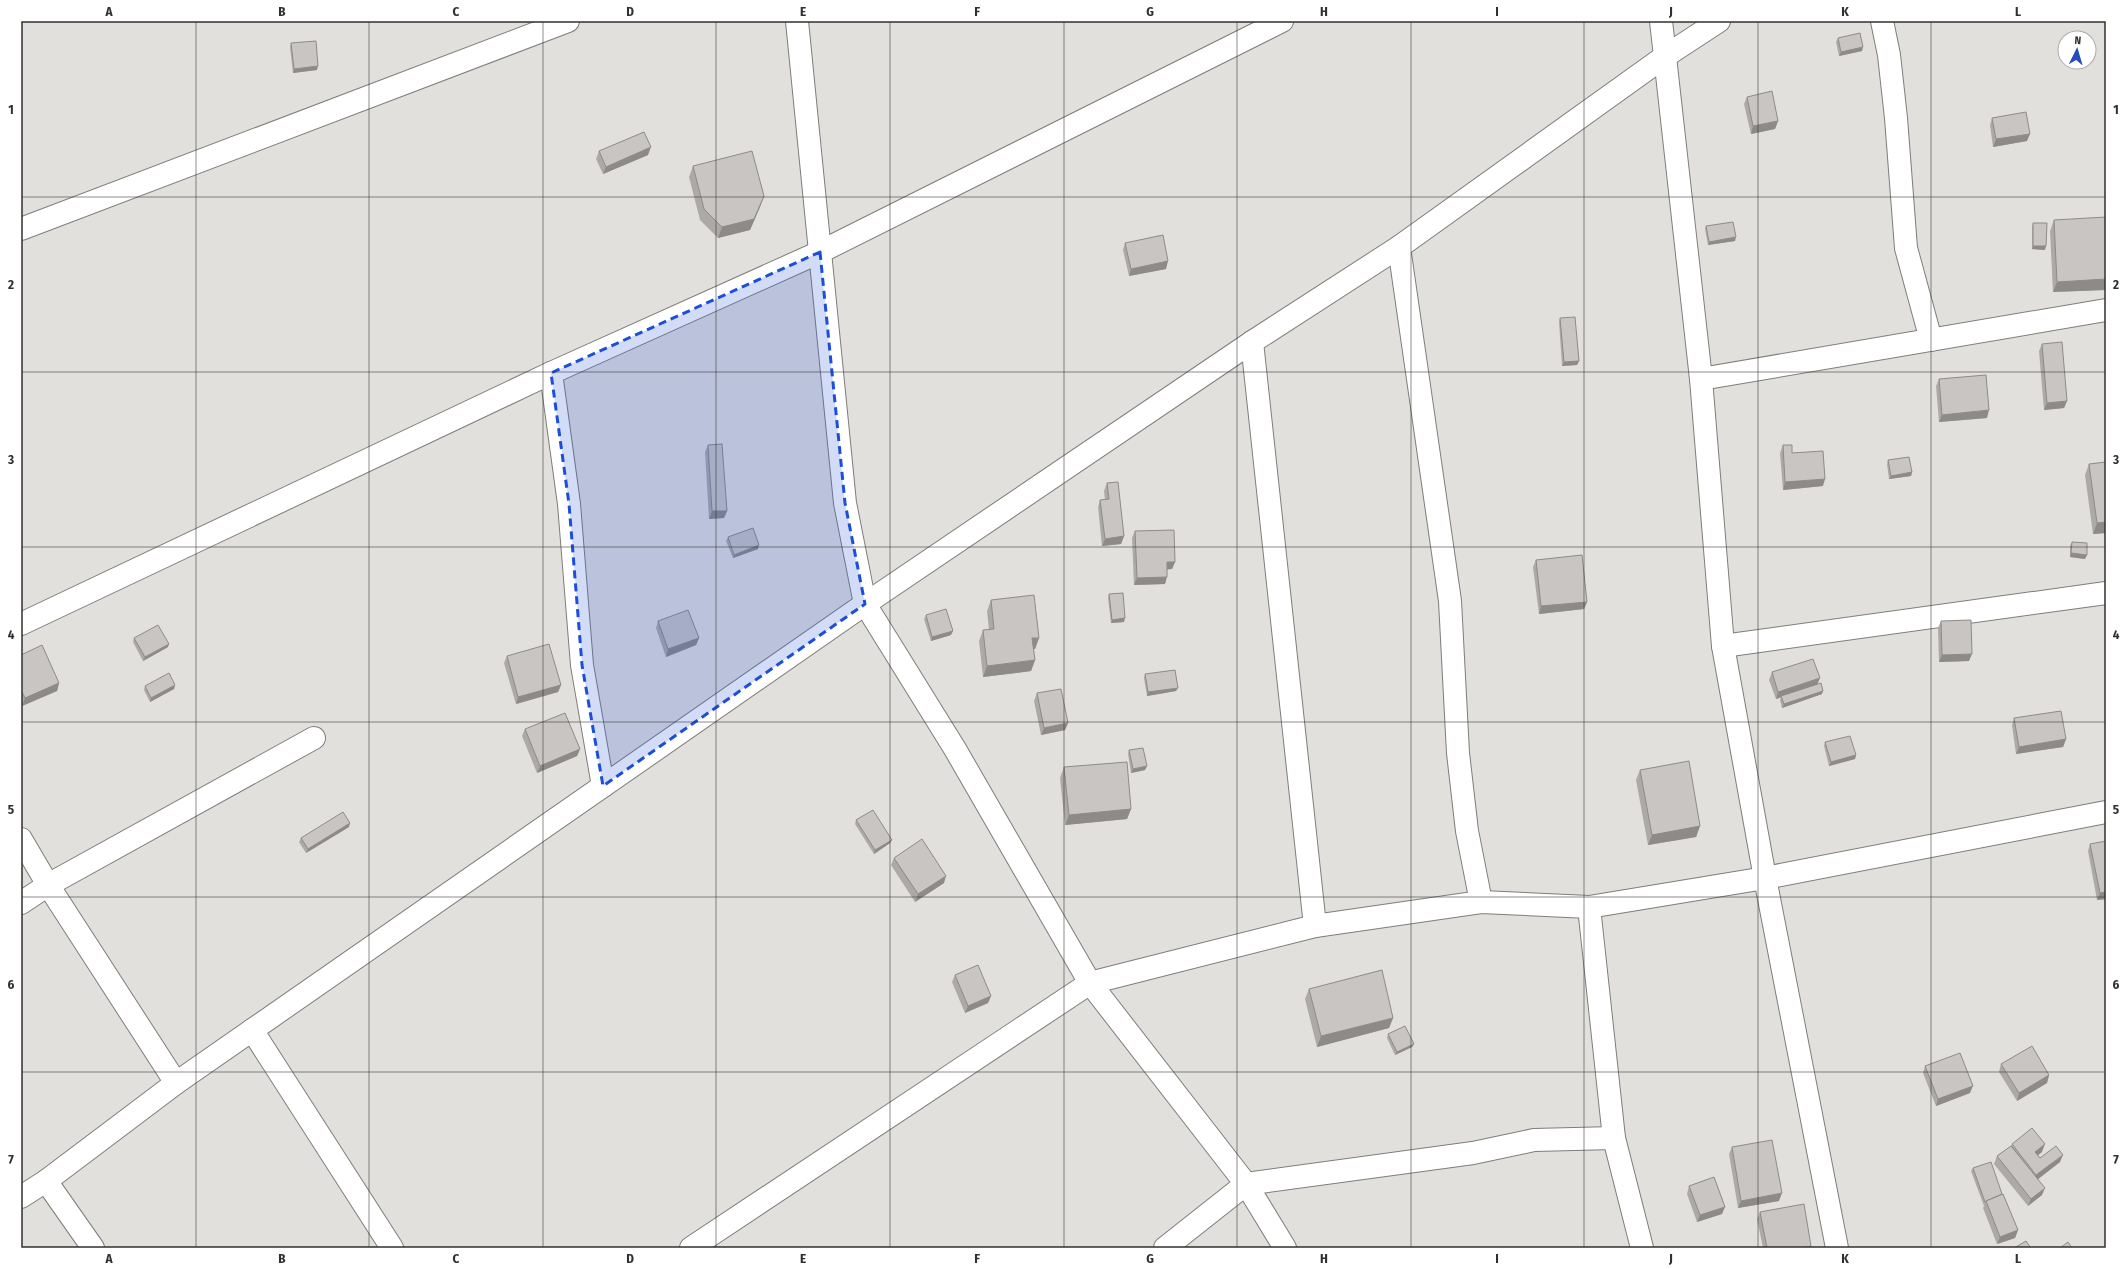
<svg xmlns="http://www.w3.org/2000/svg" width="2127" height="1269" viewBox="0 0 2127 1269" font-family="'Fira Sans Condensed',sans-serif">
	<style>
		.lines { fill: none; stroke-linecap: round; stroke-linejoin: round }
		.minor-casing { stroke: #7f7d7a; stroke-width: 24 }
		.minor { stroke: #fff; stroke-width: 22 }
		.wall { fill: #ada9a8 }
		.shaded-wall { fill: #8d8a88 }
		.building { fill: #c9c5c3; stroke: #8d8a88 }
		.marked { fill: #1d4ed8; fill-opacity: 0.2; stroke: #1d4ed8; stroke-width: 3; stroke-dasharray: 8 5; stroke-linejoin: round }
		.grid { fill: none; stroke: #31302f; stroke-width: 1; stroke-opacity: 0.55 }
		.neatline { fill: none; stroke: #31302f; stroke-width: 1.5 }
		.grid-label { font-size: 13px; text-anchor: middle; font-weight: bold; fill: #31302f }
	</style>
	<rect width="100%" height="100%" fill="#e2e0dc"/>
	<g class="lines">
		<g class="minor-casing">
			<g id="minor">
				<path d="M797 21 845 503 865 604 955 749 1090 983 1246 1184 1285 1248"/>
				<path d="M1661 21 1701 379 1723 646 1765 878 1837 1248"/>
				<path d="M1882 21 1889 55 1896 118 1906 248 1931 340"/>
				<path d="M21 229 568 21"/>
				<path d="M1399 247 1450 601 1458 753 1467 831 1481 902"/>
				<path d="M1252 342 1315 926"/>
				<path d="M551 373 569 504 582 665 603 786"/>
				<path d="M1701 379 2106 310"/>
				<path d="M21 624 551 373 820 252 1282 21"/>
				<path d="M1723 646 2106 593"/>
				<path d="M21 839 48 885 176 1083"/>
				<path d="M21 903 48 885 314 738"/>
				<path d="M1589 907 1614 1138 1642 1248"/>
				<path d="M252 1030 392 1248"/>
				<path d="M46 1181 93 1248"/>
				<path d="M21 1197 46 1181 176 1083 865 604 1252 342 1399 247 1664 57 1719 21"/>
				<path d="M691 1248 1090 983 1315 926 1481 902 1589 907 1765 878 2106 812"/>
				<path d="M1165 1248 1246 1184 1473 1153 1534 1140 1614 1138"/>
			</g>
		</g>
		<use href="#minor" class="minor"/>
	</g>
	<g class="wall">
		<path d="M1838 38 1862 51 1839 56 1836 42Z"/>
		<path d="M291 43 317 70 293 73 290 47Z"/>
		<path d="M1747 97 1778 121 1775 129 1751 134 1744 104Z"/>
		<path d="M1992 118 2027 141 1993 147 1990 125Z"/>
		<path d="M599 151 648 155 603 174 596 159Z"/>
		<path d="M693 166 764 196 760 207 750 230 718 238 700 220 689 177Z"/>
		<path d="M2054 220 2105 290 2053 292 2050 231Z"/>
		<path d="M2033 223 2045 250 2032 249V227Z"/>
		<path d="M1706 226 1735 241 1708 245 1705 229Z"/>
		<path d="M1125 243 1166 269 1129 276 1123 250Z"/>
		<path d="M1560 318 1579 361 1577 365 1562 366 1559 322Z"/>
		<path d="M2042 344 2067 401 2064 408 2044 410 2039 351Z"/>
		<path d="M1939 379 1987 418 1939 422 1936 386Z"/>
		<path d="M708 445 727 511 724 518 709 519 705 452Z"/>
		<path d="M1783 445 1792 453 1823 486 1783 490 1780 453Z"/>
		<path d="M1888 460 1912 472 1911 476 1889 479 1887 464Z"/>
		<path d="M2106 462V533L2093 534 2085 475 2089 464Z"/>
		<path d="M1107 483 1124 536 1121 544 1102 546 1098 507 1100 500H1105L1104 491Z"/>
		<path d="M1135 531 1175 562 1172 569H1167L1165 584 1134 585 1132 538Z"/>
		<path d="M728 537 758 549 733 558 726 541Z"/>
		<path d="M2072 542 2085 559 2070 557V546Z"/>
		<path d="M1536 560 1587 602 1584 609 1539 614 1533 567Z"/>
		<path d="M1109 594 1124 622 1111 623 1108 598Z"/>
		<path d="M991 600 1039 638 1035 649H1033L1035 660 1031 671 983 677 979 641 983 630H989L987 611Z"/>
		<path d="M926 615 951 635 931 641 924 619Z"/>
		<path d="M658 621 699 638 696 645 666 657 656 628Z"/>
		<path d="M1941 621 1969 661 1939 662 1938 628Z"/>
		<path d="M134 638 168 647 143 661 133 642Z"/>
		<path d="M21 655 59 683 57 691 22 706 21 703Z"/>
		<path d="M507 656 561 685 558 692 516 704 504 663Z"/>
		<path d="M1772 672 1818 684 1822 694 1782 708 1780 700 1781 697 1776 699 1769 680Z"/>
		<path d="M1145 674 1176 691 1147 696 1144 678Z"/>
		<path d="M175 685 174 689 150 702 144 690 145 686Z"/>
		<path d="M1037 693 1068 723 1065 730 1041 735 1034 701Z"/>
		<path d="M2014 718 2066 739 2063 747 2016 754 2012 725Z"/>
		<path d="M525 729 580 749 577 756 537 773 522 736Z"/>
		<path d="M1825 742 1856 755 1855 759 1829 766 1824 746Z"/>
		<path d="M1129 750 1147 766 1145 770 1131 773 1128 754Z"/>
		<path d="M1064 767 1131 809 1127 819 1065 825 1060 778Z"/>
		<path d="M1640 770 1700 826 1696 837 1648 845 1636 780Z"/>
		<path d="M856 820 892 840 890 843 874 854 855 824Z"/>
		<path d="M349 827 306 853 299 842 301 838Z"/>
		<path d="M2090 844 2106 899 2097 900 2088 851Z"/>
		<path d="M894 858 944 883 915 902 891 865Z"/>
		<path d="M955 975 991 996 988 1003 965 1013 952 982Z"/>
		<path d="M1309 989 1393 1018 1389 1028 1317 1047 1305 999Z"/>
		<path d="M1388 1034 1414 1044 1412 1047 1395 1055 1387 1038Z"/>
		<path d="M2001 1064 2049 1075 2047 1083 2017 1101 1999 1072Z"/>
		<path d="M1925 1066 1970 1093 1936 1106 1923 1073Z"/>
		<path d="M2012 1144 2042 1152 2038 1155 2040 1158 2060 1162 2038 1179 2042 1195 2028 1206 1994 1164 1997 1156 2011 1146Z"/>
		<path d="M1732 1147 1779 1201 1738 1208 1729 1154Z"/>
		<path d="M1973 1168 2002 1194 2018 1230 2015 1238 1997 1244 1983 1208 1984 1206 1971 1171Z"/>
		<path d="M1689 1186 1722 1214 1697 1222 1687 1194Z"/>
		<path d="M1760 1212 1811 1248H1763L1757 1219Z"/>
	</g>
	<g class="shaded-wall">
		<path d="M1863 47 1862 51 1839 56 1841 52Z"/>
		<path d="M318 66 317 70 293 73 294 69Z"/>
		<path d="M1778 121 1775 129 1751 134 1753 126Z"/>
		<path d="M2030 134 2027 141 1993 147 1996 139Z"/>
		<path d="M651 147 648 155 603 174 606 167Z"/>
		<path d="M764 196 760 207 750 230 718 238 722 227Z"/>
		<path d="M1736 237 1735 241 1708 245 1709 242Z"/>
		<path d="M2033 246H2046L2045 250 2032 249Z"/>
		<path d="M1168 261 1166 269 1129 276 1131 269Z"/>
		<path d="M2106 279V287L2105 290 2053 292 2057 282Z"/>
		<path d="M1579 361 1577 365 1562 366 1564 362Z"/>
		<path d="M2067 401 2064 408 2044 410 2047 403Z"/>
		<path d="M1989 410 1987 418 1939 422 1942 415Z"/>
		<path d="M1912 472 1911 476 1889 479 1891 476Z"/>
		<path d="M1825 479 1823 486 1783 490 1785 482Z"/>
		<path d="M712 511H727L724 518 709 519Z"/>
		<path d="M2106 522V533L2093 534 2097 523Z"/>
		<path d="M1124 536 1121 544 1102 546 1105 539Z"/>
		<path d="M759 545 758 549 733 558 734 555Z"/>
		<path d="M2071 553 2087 555 2085 559 2070 557Z"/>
		<path d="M1167 562H1175L1172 569 1164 570Z"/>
		<path d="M1167 577 1165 584 1134 585 1137 578Z"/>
		<path d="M1587 602 1584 609 1539 614 1541 606Z"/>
		<path d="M1125 618 1124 622 1111 623 1112 620Z"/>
		<path d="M953 631 951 635 931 641 932 637Z"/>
		<path d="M699 638 696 645 666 657 668 649Z"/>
		<path d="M1032 638H1039L1035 649H1028Z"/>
		<path d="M169 644 168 647 143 661 145 657Z"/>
		<path d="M1972 654 1969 661 1939 662 1942 655Z"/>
		<path d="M1035 660 1031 671 983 677 987 666Z"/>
		<path d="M1820 678 1817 685 1776 699 1778 692Z"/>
		<path d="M59 683 57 691 22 706 25 698Z"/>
		<path d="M175 685 174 689 150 702 151 698Z"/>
		<path d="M561 685 558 692 516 704 518 697Z"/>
		<path d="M1178 688 1176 691 1147 696 1148 692Z"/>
		<path d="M1823 691 1822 694 1782 708 1784 704Z"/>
		<path d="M1068 723 1065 730 1041 735 1044 728Z"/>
		<path d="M2066 739 2063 747 2016 754 2019 747Z"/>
		<path d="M580 749 577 756 537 773 540 766Z"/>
		<path d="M1856 755 1855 759 1829 766 1831 762Z"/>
		<path d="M1147 766 1145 770 1131 773 1133 769Z"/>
		<path d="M1131 809 1127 819 1065 825 1069 815Z"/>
		<path d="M350 823 349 827 306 853 308 849Z"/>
		<path d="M1700 826 1696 837 1648 845 1652 835Z"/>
		<path d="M892 840 890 843 874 854 875 850Z"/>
		<path d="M946 876 944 883 915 902 918 894Z"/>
		<path d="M2106 892V899L2097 900 2100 893Z"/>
		<path d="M991 996 988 1003 965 1013 968 1006Z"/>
		<path d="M1393 1018 1389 1028 1317 1047 1321 1036Z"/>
		<path d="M1414 1044 1412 1047 1395 1055 1397 1052Z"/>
		<path d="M2049 1075 2047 1083 2017 1101 2019 1093Z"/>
		<path d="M1973 1086 1970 1093 1936 1106 1938 1099Z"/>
		<path d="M2045 1144 2042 1152 2033 1159 2035 1152Z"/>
		<path d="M2063 1155 2060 1162 2033 1183 2036 1175Z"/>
		<path d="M2045 1188 2042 1195 2028 1206 2031 1199Z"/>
		<path d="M1782 1193 1779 1201 1738 1208 1741 1201Z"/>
		<path d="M1725 1207 1722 1214 1697 1222 1700 1215Z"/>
		<path d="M2018 1230 2015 1238 1997 1244 2000 1237Z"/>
		<path d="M1811 1246V1248H1801Z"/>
	</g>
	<g class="building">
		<path d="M1860 33 1863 47 1841 52 1838 38Z"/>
		<path d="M316 41 318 66 294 69 291 43Z"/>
		<path d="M1772 91 1778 121 1753 126 1747 97Z"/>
		<path d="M2026 112 2030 134 1996 139 1992 118Z"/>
		<path d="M644 132 651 147 606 167 599 151Z"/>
		<path d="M752 151 764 196 754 219 722 227 704 209 693 166Z"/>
		<path d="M2106 217V279L2057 282 2054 220Z"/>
		<path d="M1733 222 1736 237 1709 242 1706 226Z"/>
		<path d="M2033 223H2047L2046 246H2033Z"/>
		<path d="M1163 235 1168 261 1131 269 1125 243Z"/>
		<path d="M1575 317 1579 361 1564 362 1560 318Z"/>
		<path d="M2062 342 2067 401 2047 403 2042 344Z"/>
		<path d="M1986 375 1989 410 1942 415 1939 379Z"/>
		<path d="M722 444 727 511H712L708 445Z"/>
		<path d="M1783 445H1792V453L1823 451 1825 479 1785 482Z"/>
		<path d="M1909 457 1912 472 1891 476 1888 460Z"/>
		<path d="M2106 462V522L2097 523 2089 464Z"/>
		<path d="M1118 482 1124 536 1105 539 1100 500 1109 499 1107 483Z"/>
		<path d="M753 528 759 545 734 555 728 537Z"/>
		<path d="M1174 530 1175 562H1167V577L1137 578 1135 531Z"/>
		<path d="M2072 542 2087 543V555L2071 553Z"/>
		<path d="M1582 555 1587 602 1541 606 1536 560Z"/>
		<path d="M1123 593 1125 618 1112 620 1109 594Z"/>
		<path d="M1034 595 1039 638H1032L1035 660 987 666 983 630 994 629 991 600Z"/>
		<path d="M946 609 953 631 932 637 926 615Z"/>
		<path d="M688 610 699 638 668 649 658 621Z"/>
		<path d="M1971 620 1972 654 1942 655 1941 621Z"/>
		<path d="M158 625 169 644 145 657 134 638Z"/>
		<path d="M549 644 561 685 518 697 507 656Z"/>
		<path d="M42 645 59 683 25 698 21 690V655Z"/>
		<path d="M1813 659 1820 678 1778 692 1772 672Z"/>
		<path d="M1175 670 1178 688 1148 692 1145 674Z"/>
		<path d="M169 673 175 685 151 698 145 686Z"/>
		<path d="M1821 683 1823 691 1784 704 1781 696Z"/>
		<path d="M1061 689 1068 723 1044 728 1037 693Z"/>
		<path d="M2061 711 2066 739 2019 747 2014 718Z"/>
		<path d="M565 713 580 749 540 766 525 729Z"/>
		<path d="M1850 736 1856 755 1831 762 1825 742Z"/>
		<path d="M1143 748 1147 766 1133 769 1129 750Z"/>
		<path d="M1689 761 1700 826 1652 835 1640 770Z"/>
		<path d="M1127 762 1131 809 1069 815 1064 767Z"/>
		<path d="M873 810 892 840 875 850 856 820Z"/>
		<path d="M343 812 350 823 308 849 301 838Z"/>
		<path d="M922 839 946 876 918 894 894 858Z"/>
		<path d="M2106 841V892L2100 893 2090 844Z"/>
		<path d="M978 965 991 996 968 1006 955 975Z"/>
		<path d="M1382 970 1393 1018 1321 1036 1309 989Z"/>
		<path d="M1405 1026 1414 1044 1397 1052 1388 1034Z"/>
		<path d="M2032 1046 2049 1075 2019 1093 2001 1064Z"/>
		<path d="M1960 1053 1973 1086 1938 1099 1925 1066Z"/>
		<path d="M2032 1128 2045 1144 2035 1152 2040 1158 2056 1146 2063 1155 2036 1175 2012 1144Z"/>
		<path d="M1772 1140 1782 1193 1741 1201 1732 1147Z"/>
		<path d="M2011 1146 2045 1188 2031 1199 1997 1156Z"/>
		<path d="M1991 1162 2002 1194 1986 1201 1985 1202 1973 1168Z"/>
		<path d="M1714 1177 1725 1207 1700 1215 1689 1186Z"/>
		<path d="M2003 1194 2018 1230 2000 1237 1986 1201Z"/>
		<path d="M1804 1204 1811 1246 1801 1248H1767L1760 1212Z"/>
		<path d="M2026 1241 2031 1248H2014Z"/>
		<path d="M2068 1242 2072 1248H2060Z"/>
	</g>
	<path class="marked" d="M820 252 845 503 865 604 603 786 582 665 569 504 551 373Z"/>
	<path class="grid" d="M196 21V1248M369 21V1248M543 21V1248M716 21V1248M890 21V1248M1064 21V1248M1237 21V1248M1411 21V1248M1584 21V1248M1758 21V1248M1931 21V1248M21 197H2106M21 372H2106M21 547H2106M21 722H2106M21 897H2106M21 1072H2106"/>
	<rect width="2127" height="1269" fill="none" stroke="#ffffff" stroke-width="44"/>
	<g transform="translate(2077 50) rotate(5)"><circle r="19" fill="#ffffff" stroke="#adacac"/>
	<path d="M0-3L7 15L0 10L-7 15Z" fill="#264bba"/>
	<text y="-6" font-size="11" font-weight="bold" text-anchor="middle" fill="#31302f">N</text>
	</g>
	<rect x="22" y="22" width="2083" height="1225" class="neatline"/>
	<g class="grid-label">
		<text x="109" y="16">A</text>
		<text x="282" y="16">B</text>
		<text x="456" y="16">C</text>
		<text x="630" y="16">D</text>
		<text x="803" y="16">E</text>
		<text x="977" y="16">F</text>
		<text x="1150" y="16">G</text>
		<text x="1324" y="16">H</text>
		<text x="1497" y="16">I</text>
		<text x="1671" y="16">J</text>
		<text x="1845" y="16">K</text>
		<text x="2018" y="16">L</text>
		<text x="11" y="114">1</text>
		<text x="2116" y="114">1</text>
		<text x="11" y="289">2</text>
		<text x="2116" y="289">2</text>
		<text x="11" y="464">3</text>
		<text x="2116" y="464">3</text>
		<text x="11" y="639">4</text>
		<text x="2116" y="639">4</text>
		<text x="11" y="814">5</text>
		<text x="2116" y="814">5</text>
		<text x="11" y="989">6</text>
		<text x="2116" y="989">6</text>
		<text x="11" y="1164">7</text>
		<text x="2116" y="1164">7</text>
		<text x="109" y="1263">A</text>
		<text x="282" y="1263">B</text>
		<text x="456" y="1263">C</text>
		<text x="630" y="1263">D</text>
		<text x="803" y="1263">E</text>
		<text x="977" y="1263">F</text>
		<text x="1150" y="1263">G</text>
		<text x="1324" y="1263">H</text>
		<text x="1497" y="1263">I</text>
		<text x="1671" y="1263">J</text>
		<text x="1845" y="1263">K</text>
		<text x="2018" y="1263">L</text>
	</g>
</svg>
